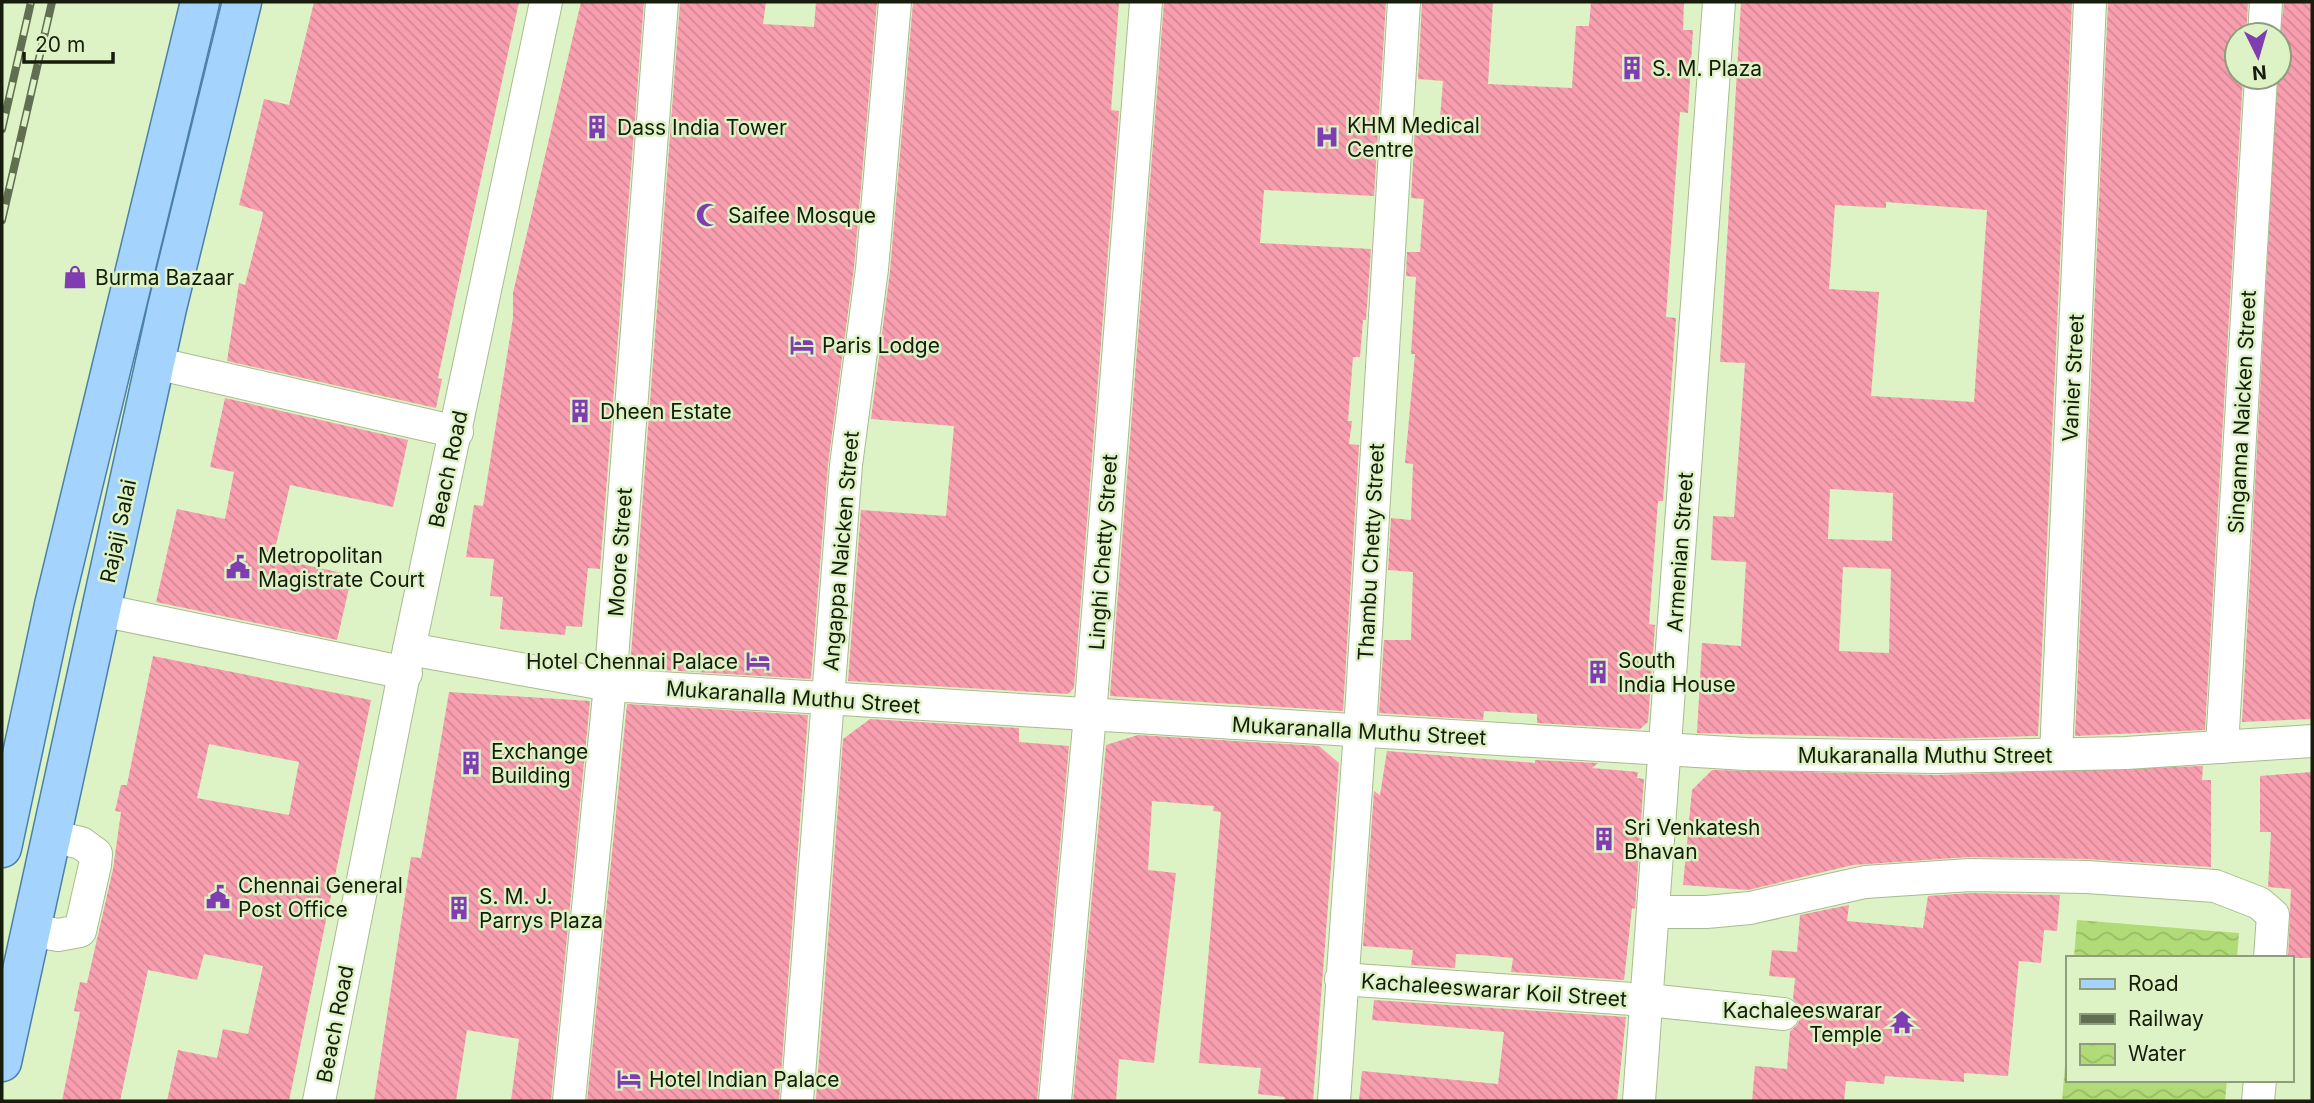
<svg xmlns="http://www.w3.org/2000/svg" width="2314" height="1103" viewBox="0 0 2314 1103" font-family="Inter,sans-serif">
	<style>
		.water { fill: url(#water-waves) }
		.building { fill: url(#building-back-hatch); fill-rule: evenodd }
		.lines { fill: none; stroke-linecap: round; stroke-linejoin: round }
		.minor-casing { stroke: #a8bc8f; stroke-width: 34 }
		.major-casing { stroke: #4b80a8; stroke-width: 41 }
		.minor { stroke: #fff; stroke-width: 32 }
		.major { stroke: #a4d3fd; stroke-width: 38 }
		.rail-casing { stroke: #616e52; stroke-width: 8 }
		.rail { stroke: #def3c5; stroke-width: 5; stroke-dasharray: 16; stroke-linecap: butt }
		.labels { text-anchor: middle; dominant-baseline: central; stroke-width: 5; stroke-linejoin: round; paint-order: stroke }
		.poi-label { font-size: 21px; fill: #161d0c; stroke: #def3c5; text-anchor: start }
		.street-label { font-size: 21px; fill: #161d0c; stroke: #def3c5 }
	</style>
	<defs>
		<pattern id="water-waves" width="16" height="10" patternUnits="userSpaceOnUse" patternTransform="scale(1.75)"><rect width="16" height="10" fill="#b1db77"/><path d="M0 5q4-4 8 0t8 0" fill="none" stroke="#98bc66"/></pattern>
		<pattern id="building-back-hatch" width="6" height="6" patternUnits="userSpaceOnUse" patternTransform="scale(1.75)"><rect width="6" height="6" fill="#f89eaf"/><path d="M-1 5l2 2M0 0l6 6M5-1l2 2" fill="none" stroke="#d48895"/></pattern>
	</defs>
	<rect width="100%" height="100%" fill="#def3c5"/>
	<g class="water">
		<path d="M2077 920 2239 933 2237 958H2074Z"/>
		<path d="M2067 1042V1080H2227L2225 1101H2062Z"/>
	</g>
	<g class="building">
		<path d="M314 2H519L438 378 442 379 436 408 227 361 239 283 245 285 262 219 263 212 239 205 264 99 289 105Z"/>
		<path d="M581 2H644L600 569 588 568 582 627 566 626 565 635 500 629 503 597 490 596 494 559 466 557 474 505 483 506 513 318V293Z"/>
		<path d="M680 2H766L763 24 814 27 816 2H877L854 267 828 464 811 679 630 668Z"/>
		<path d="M913 2H1119L1111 110 1119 111 1074 688 1068 694 848 681 861 510 946 516 954 426 871 419 890 271Z"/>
		<path d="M1164 2H1386L1374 196 1264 190 1260 243 1371 249 1366 320H1363L1360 357H1353L1348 421H1352L1349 444 1359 445 1343 711 1110 696Z"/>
		<path d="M1422 2H1493L1488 84 1572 88 1576 26H1589L1591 2H1684L1683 30H1693L1688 113 1680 112 1666 317 1676 318 1663 501H1658L1649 624 1655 625 1648 722 1640 729 1537 723V714L1484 711 1483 720 1379 713 1384 640H1411L1413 572 1388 570 1391 518 1411 520 1413 464 1405 463 1415 354H1411L1416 277 1406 276 1407 252H1420L1424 199 1411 198 1415 127 1439 131 1443 81 1418 79Z"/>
		<path d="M1741 2H2072L2038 736 1937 739 1697 733 1702 643 1741 646 1746 562 1711 560 1713 516 1734 517 1745 363 1720 362ZM1886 202 1987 210 1974 402 1871 396 1879 292 1829 289 1835 205 1886 208ZM1830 489 1893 493 1892 541 1828 539ZM1843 567 1891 569 1889 653 1839 651Z"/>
		<path d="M2108 2H2248L2246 35H2237V77H2243L2205 730 2075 736Z"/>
		<path d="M2284 2H2312V719L2242 722 2279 45Z"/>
		<path d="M225 398 408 440 393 507 290 485 273 558 352 575 337 640 156 602 177 509 225 519 234 472 210 467Z"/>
		<path d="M153 656 371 700 289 1101H167L178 1050 217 1058 223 1029 248 1034 263 966 204 954 197 980 148 970 120 1101H62L80 1012 74 1011 80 982 87 983 113 869 121 812 115 811 121 785H127ZM209 744 299 762 289 815 197 798Z"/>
		<path d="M449 692 590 701 551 1101H511L519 1039 467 1030 456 1101H374L411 857 421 858Z"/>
		<path d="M627 704 808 715 779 1101H587Z"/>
		<path d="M870 719 1019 728V742L1069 746 1037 1101 816 1099 843 739Z"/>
		<path d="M1138 735 1319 746 1339 763 1313 1101H1284L1285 1097 1258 1094 1261 1068 1199 1063 1221 812 1213 811 1214 806 1152 801 1148 870 1176 873 1154 1063 1119 1059 1116 1101H1073L1106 745Z"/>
		<path d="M1387 751 1535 763V760L1598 763 1592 768 1638 772 1637 778 1644 779 1643 791 1635 909 1632 908 1624 980 1511 972 1513 958 1480 955 1456 954 1455 968 1411 965 1413 950 1363 946 1374 791 1380 795Z"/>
		<path d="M2203 766 2202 780H2211V867L2087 859 1969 857 1853 865 1748 890 1683 885 1692 790 1712 770 1937 775Z"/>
		<path d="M2312 772V958H2288L2291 889 2268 887 2271 832H2260V776Z"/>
		<path d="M1970 893 2060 895 2057 931 2044 930 2041 963 2019 961 2008 1076 1964 1073V1082L1885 1076 1884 1084 1846 1081 1844 1101H1752L1755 1066 1787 1069 1790 1031 1797 1025 1801 1017 1799 1006 1793 999 1795 978 1769 976 1772 950 1797 952 1800 915 1849 905 1847 921 1923 928 1928 896Z"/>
		<path d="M1374 1000 1626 1017 1617 1101H1359L1362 1071 1498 1084 1504 1032 1372 1020Z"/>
	</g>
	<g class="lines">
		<g class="minor-casing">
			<g id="minor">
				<path d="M2264 35 2266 2"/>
				<path d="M155 363 457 432"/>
				<path d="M101 610 406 673"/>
				<path d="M409 649 610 685 1746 754 1937 757 2126 753 2312 741"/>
				<path d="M2222 747 2261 77"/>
				<path d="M2056 754 2090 2"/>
				<path d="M1654 912H1706L1750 908 1865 882 1970 875 2087 877 2215 886 2259 903 2273 915 2270 958"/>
				<path d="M31 930 58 935 80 931 95 865 96 854 81 843 51 836"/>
				<path d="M1341 979 1647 1000 1783 1014"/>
				<path d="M319 1101 409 649 546 2"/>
				<path d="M569 1101 610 685 662 2"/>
				<path d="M797 1101 846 465 872 269 895 2"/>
				<path d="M1055 1101 1090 715 1146 2"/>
				<path d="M1334 1101 1360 731 1404 2"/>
				<path d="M1639 1101 1719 2"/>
				<path d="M2258 1101 2260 1080"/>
			</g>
		</g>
		<g class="major-casing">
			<g id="major">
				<path d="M2 848 54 605 200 2"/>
				<path d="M2 1062 167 308 242 2"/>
			</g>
		</g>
		<use href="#minor" class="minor"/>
		<use href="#major" class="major"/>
		<g class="rail-casing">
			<g id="rail">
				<path d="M2 129 31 2"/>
				<path d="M2 220 52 2"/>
			</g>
		</g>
		<use href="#rail" class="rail"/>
	</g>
	<defs>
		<g id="building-bare" transform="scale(1.89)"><path d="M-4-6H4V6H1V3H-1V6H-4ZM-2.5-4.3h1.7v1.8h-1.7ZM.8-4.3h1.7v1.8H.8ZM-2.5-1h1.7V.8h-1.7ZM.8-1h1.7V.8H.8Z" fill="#803db1" stroke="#def3c5" stroke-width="2.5" paint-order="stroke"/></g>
		<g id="hospital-bare" transform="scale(1.89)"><path d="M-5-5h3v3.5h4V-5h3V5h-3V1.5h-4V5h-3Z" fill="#803db1" stroke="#def3c5" stroke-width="2.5" paint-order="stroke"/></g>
		<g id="mosque-bare" transform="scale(1.89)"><path d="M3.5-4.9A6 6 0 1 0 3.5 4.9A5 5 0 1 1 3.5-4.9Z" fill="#803db1" stroke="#def3c5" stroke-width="2.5" paint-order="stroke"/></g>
		<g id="shop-bare" transform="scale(1.89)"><path d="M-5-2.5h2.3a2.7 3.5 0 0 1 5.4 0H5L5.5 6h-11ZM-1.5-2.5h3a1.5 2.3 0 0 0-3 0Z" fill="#803db1" stroke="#def3c5" stroke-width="2.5" paint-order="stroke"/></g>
		<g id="hotel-bare" transform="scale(1.89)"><path d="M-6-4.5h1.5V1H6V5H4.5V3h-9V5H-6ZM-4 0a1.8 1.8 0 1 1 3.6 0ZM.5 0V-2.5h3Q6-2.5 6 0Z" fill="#803db1" stroke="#def3c5" stroke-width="2.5" paint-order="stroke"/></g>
		<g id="civic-bare" transform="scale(1.89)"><path d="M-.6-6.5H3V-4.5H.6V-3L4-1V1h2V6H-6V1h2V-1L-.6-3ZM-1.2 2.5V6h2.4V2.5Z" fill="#803db1" stroke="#def3c5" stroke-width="2.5" paint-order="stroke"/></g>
		<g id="temple-bare" transform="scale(1.89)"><path d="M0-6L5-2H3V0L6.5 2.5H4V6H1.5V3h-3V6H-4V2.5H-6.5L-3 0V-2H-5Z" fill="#803db1" stroke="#def3c5" stroke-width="2.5" paint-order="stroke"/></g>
	</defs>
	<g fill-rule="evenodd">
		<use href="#building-bare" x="1632" y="68"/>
		<use href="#building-bare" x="597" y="127"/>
		<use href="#hospital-bare" x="1327" y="137"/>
		<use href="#mosque-bare" x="708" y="215"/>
		<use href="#shop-bare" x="75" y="277"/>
		<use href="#hotel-bare" x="802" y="345"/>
		<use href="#building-bare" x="580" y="411"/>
		<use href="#civic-bare" x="238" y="567"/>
		<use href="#hotel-bare" x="758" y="661"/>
		<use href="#building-bare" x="1598" y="672"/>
		<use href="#building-bare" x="471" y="763"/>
		<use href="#building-bare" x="1604" y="839"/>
		<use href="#civic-bare" x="218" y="897"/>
		<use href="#building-bare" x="459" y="908"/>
		<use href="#temple-bare" x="1902" y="1022"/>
		<use href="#hotel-bare" x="629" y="1079"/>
	</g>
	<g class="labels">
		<g class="poi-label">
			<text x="1652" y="68">S. M. Plaza</text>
			<text x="1347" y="125">KHM Medical<tspan x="1347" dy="24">Centre</tspan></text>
			<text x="617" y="127">Dass India Tower</text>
			<text x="728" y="215">Saifee Mosque</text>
			<text x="95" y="277">Burma Bazaar</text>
			<text x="822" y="345">Paris Lodge</text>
			<text x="600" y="411">Dheen Estate</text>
			<text x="258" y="555">Metropolitan<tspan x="258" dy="24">Magistrate Court</tspan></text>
			<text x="1618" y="660">South<tspan x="1618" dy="24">India House</tspan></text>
			<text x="738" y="661" text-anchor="end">Hotel Chennai Palace</text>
			<text x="491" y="751">Exchange<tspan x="491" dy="24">Building</tspan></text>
			<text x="1624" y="827">Sri Venkatesh<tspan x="1624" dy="24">Bhavan</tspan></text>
			<text x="238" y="885">Chennai General<tspan x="238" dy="24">Post Office</tspan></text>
			<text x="479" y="896">S. M. J.<tspan x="479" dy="24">Parrys Plaza</tspan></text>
			<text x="1882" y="1010" text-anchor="end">Kachaleeswarar<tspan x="1882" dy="24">Temple</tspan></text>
			<text x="649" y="1079">Hotel Indian Palace</text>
		</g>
		<g class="street-label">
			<text transform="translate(2073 378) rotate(-87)">Vanier Street</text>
			<text transform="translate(2242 412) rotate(-87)">Singanna Naicken Street</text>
			<text transform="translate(448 469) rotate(-78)">Beach Road</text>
			<text transform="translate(118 531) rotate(-78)">Rajaji Salai</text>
			<text transform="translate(841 551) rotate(-85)">Angappa Naicken Street</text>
			<text transform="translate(620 552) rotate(-86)">Moore Street</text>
			<text transform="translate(1103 552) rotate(-86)">Linghi Chetty Street</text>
			<text transform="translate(1371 552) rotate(-87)">Thambu Chetty Street</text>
			<text transform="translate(1680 552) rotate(-86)">Armenian Street</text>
			<text transform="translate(793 697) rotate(4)">Mukaranalla Muthu Street</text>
			<text transform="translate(1359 731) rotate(3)">Mukaranalla Muthu Street</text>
			<text x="1925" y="755">Mukaranalla Muthu Street</text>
			<text transform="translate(1494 990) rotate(4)">Kachaleeswarar Koil Street</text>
			<text transform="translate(335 1024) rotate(-79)">Beach Road</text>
		</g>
	</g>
	<rect width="2314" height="1103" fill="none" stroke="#161d0c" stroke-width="7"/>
	<rect x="2066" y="956" width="228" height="126" fill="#def3c5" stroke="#8e9d7b" stroke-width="2"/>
	<rect x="2080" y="979" width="35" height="10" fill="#a4d3fd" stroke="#8e9d7b" stroke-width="2"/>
	<text x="2128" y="991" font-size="21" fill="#161d0c">Road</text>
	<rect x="2080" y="1014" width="35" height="10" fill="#616e52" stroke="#8e9d7b" stroke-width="2"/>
	<text x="2128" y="1026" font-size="21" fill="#161d0c">Railway</text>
	<rect x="2080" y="1044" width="35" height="21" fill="url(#water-waves)" stroke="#8e9d7b" stroke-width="2"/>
	<text x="2128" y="1061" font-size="21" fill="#161d0c">Water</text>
	<g transform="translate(2258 56) rotate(175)"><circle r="33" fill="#def3c5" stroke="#8e9d7b" stroke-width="2"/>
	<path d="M0-5L12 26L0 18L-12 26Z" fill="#803db1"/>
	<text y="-10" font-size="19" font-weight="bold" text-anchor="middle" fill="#161d0c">N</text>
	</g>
	<path d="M24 52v10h89v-10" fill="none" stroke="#161d0c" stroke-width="3.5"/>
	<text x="35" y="52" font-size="21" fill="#161d0c" stroke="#def3c5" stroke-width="5" paint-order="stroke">20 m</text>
</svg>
